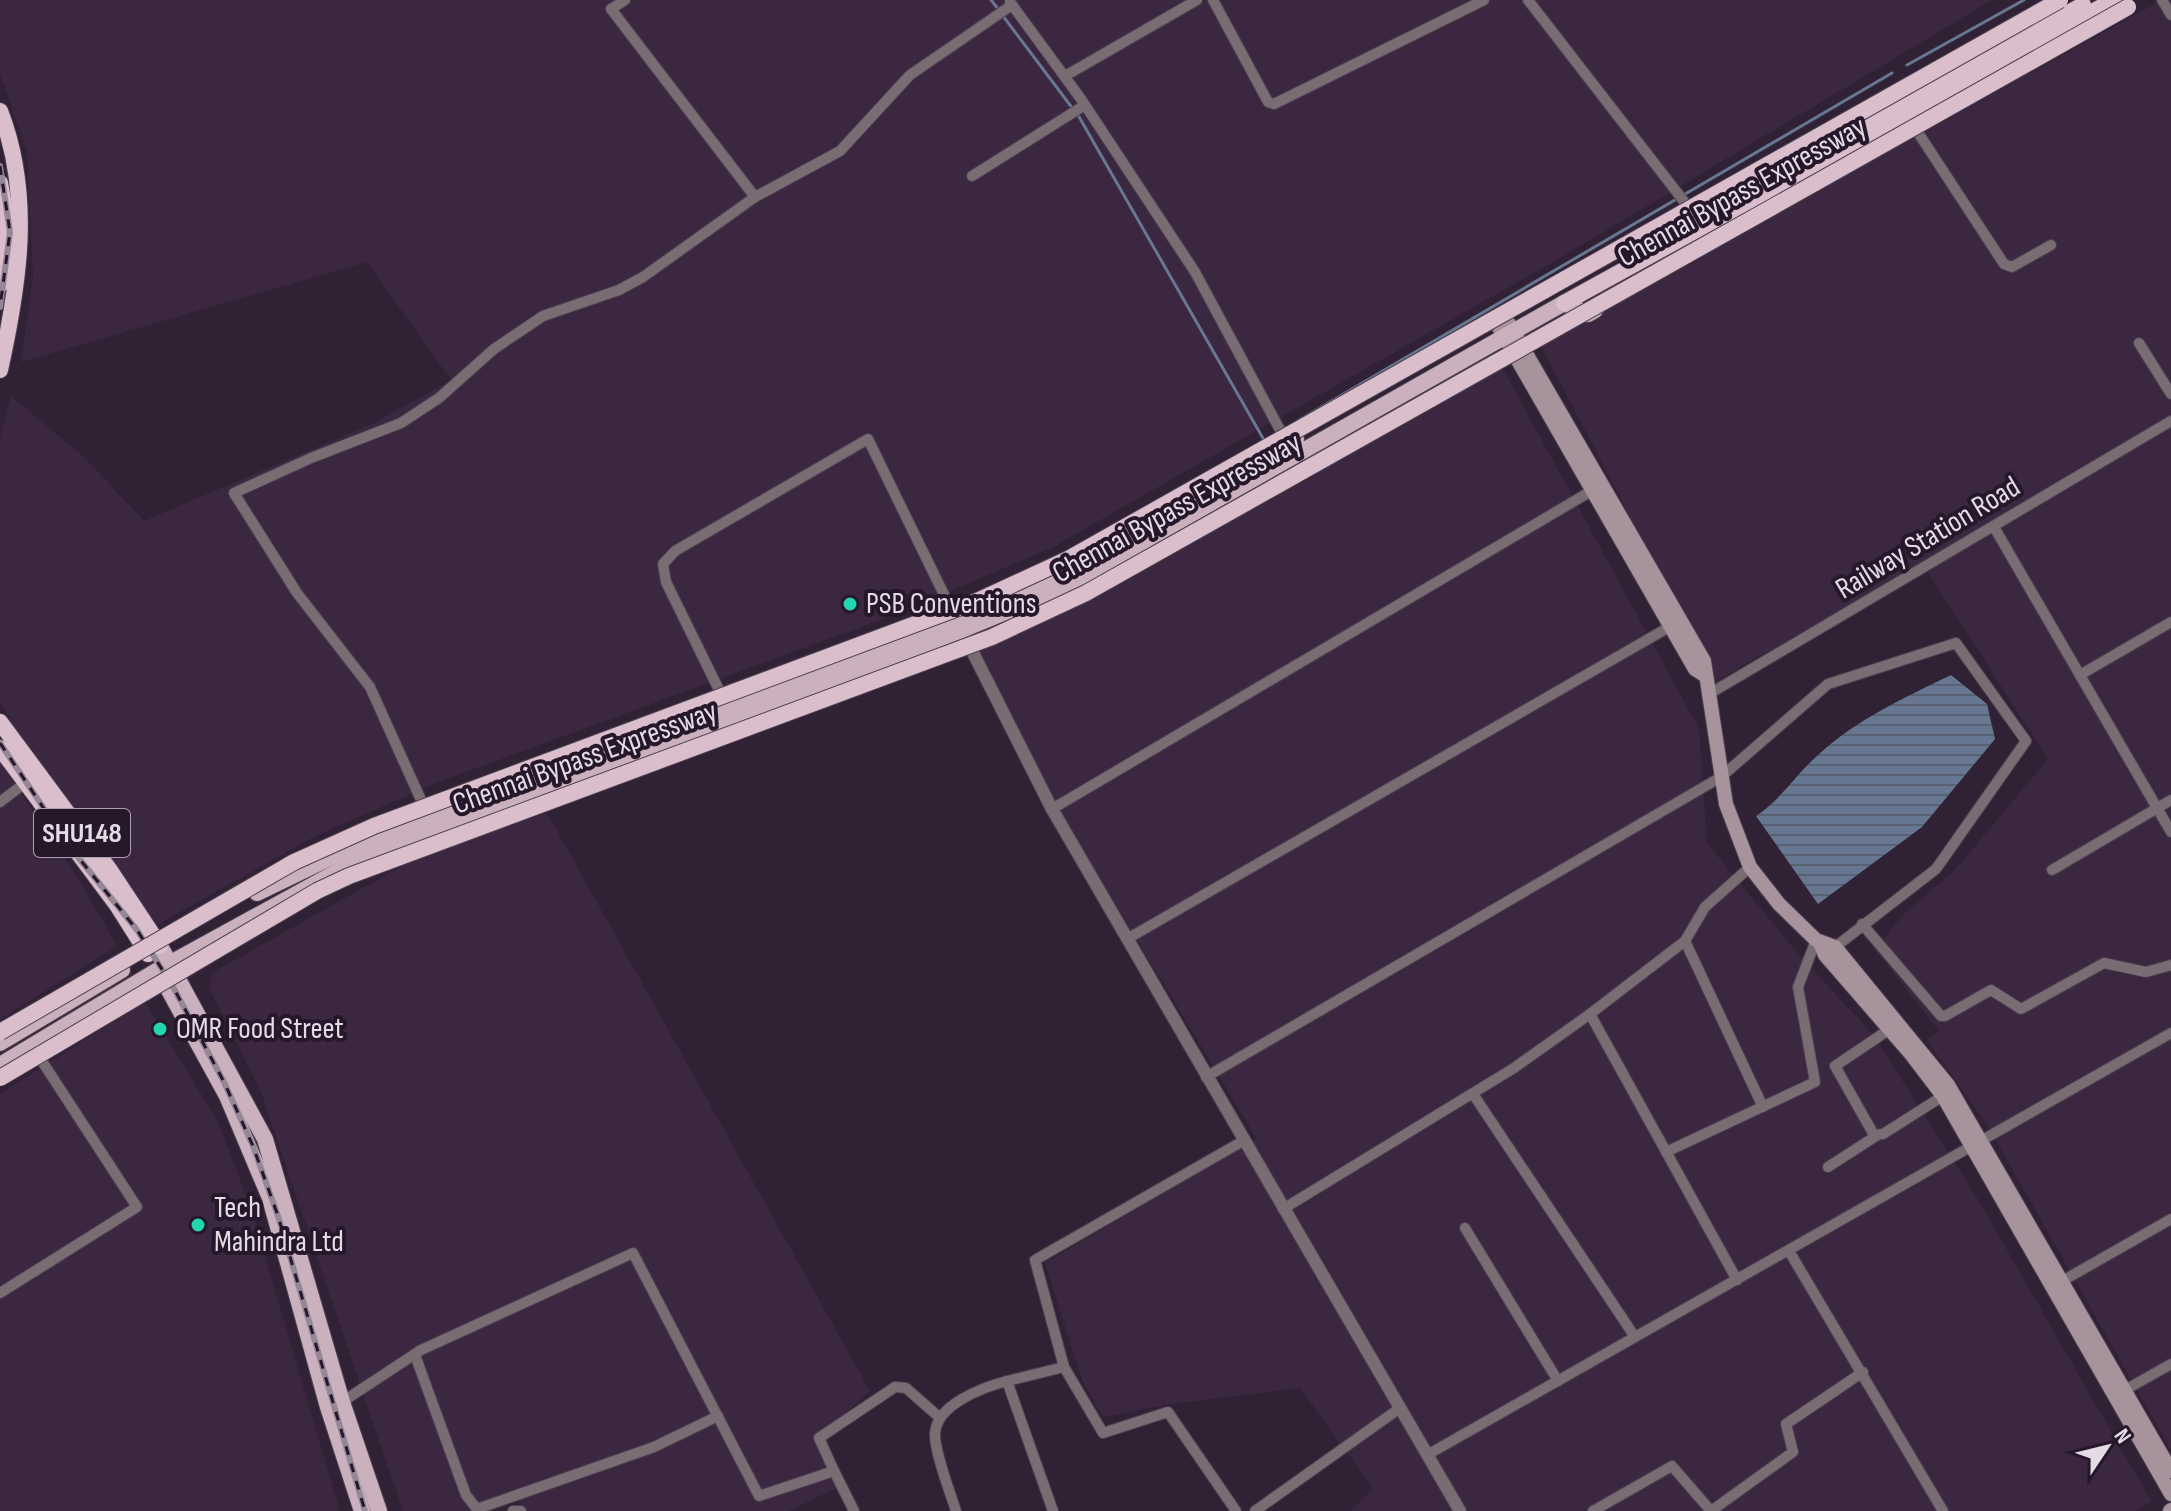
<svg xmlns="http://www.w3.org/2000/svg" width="2171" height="1511" viewBox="0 0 2171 1511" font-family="'Sofia Sans Condensed',sans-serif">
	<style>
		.built { fill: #3b2840 }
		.water { fill: url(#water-rules) }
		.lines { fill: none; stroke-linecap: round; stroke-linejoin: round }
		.stream { stroke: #677791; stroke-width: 3 }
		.minor-casing { stroke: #4d4051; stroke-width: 12 }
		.tertiary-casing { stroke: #4d4051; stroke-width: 14 }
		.secondary-casing { stroke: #4d4051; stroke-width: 16 }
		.primary-casing { stroke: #4d4051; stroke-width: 18 }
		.trunk-casing { stroke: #4d4051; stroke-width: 18 }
		.minor { stroke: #796c72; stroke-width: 10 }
		.tertiary { stroke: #796c72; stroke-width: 12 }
		.secondary { stroke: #a7939c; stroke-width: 14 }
		.primary { stroke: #cab1bd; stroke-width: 16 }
		.trunk { stroke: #dabecc; stroke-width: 16 }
		.rail-casing { stroke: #948897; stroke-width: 6 }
		.rail { stroke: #26182a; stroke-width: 3; stroke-dasharray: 9; stroke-linecap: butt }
		.trunk-bridge-casing { stroke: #4d4051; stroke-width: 18; stroke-linecap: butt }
		.trunk-bridge { stroke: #dabecc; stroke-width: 16 }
		.poi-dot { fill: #23d5af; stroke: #26182a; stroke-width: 3 }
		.labels { text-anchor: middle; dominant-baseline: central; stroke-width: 8; stroke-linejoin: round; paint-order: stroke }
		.shield { fill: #26182a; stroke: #aca0ae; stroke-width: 2 }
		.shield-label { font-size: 28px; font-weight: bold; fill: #e5dbe7 }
		.street-label { font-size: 30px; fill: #e5dbe7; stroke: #26182a }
		.poi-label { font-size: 30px; fill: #e5dbe7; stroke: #26182a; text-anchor: start }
	</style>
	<defs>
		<pattern id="water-rules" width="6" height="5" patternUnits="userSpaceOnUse" patternTransform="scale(2)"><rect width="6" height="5" fill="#677791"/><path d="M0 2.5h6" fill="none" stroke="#596273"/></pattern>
	</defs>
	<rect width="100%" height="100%" fill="#302234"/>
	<g class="built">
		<path d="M0 0H1992L1565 255 1053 547 902 612 441 781 317 835 157 925 36 763 0 702V438L11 396 84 457 144 521 374 423 451 380 367 262 21 362 33 277 27 151 0 74Z"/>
		<path d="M2162 0H2171V1450L1988 1126 1927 1040 1939 1031 1875 950 1903 915 1955 870 2048 759 1922 563 1716 681 1541 346Z"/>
		<path d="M1502 367 1699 729 1707 843 1793 948 1873 1035 1976 1196 2151 1501 2135 1511H1351L1373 1488 1300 1388 1171 1404 1103 1417 1082 1380 1045 1263 1257 1139 1051 797 978 652 1117 586Z"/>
		<path d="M0 763 77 876 117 946 0 1019Z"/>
		<path d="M547 813 870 1391 816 1440 836 1488 789 1511H525L516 1498 472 1511H403L261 1092 210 990 212 973 411 861Z"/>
		<path d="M145 1002 217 1120 249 1203 340 1511H0V1094Z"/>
	</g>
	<path class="water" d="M1951 675 1987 704 1995 739 1922 827 1818 904 1756 816C1782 799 1795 775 1818 755 1857 719 1904 698 1951 675Z"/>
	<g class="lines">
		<g class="stream">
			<path d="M991 0 999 10"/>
			<path d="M1003 16 1073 109"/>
			<path d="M1907 65 2024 0"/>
			<path d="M1078 115 1264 440"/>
			<path d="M1299 420 1892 73"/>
		</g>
		<g class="minor-casing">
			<g id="minor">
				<path d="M625 0 611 9 755 197"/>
				<path d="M1213 0 1268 102 1274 104 1484 0"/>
				<path d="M1528 0 1686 204"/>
				<path d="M2162 0 2171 15"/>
				<path d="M1010 2 1081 99 1195 272 1286 441"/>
				<path d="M1065 76 1197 0"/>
				<path d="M1917 131 2004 264 2012 267 2051 245"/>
				<path d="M972 176 1085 105"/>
				<path d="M2139 343 2171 394"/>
				<path d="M1994 527 2171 832"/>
				<path d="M2080 675 2171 622"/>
				<path d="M1709 694 2171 421"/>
				<path d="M723 698 666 582 663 564 675 551 868 439 954 615"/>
				<path d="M0 802 25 783"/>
				<path d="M1052 809 1593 490"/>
				<path d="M426 811 370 687 297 593 234 493 311 458 401 423 439 398 494 349 543 316 619 290 643 277 755 197 840 151 910 75 1012 5"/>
				<path d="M2052 870 2171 800"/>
				<path d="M1862 924 1941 1016H1945L1991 990 2021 1009 2104 963 2146 972 2171 965"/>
				<path d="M1127 939 1671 626"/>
				<path d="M1685 941 1763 1107"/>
				<path d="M1590 1014 1737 1280"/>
				<path d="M1890 1029 1835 1066 1874 1135 1883 1134 1943 1096"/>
				<path d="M1206 1077 1721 777 1828 684 1956 643 2026 741 1936 869 1830 951"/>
				<path d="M1473 1094 1635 1337"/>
				<path d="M1666 1152 1815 1082 1798 987 1816 940"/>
				<path d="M1828 1167 1876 1136"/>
				<path d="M1283 1209 1514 1068 1590 1014 1685 941 1705 907 1750 867"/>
				<path d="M1465 1228 1558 1381"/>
				<path d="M1789 1251 1943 1511"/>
				<path d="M2064 1280 2171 1219"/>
				<path d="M0 1293 137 1207 36 1052"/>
				<path d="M415 1355 466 1495 477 1509 654 1447 718 1416"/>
				<path d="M2125 1390 2171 1364"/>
				<path d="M342 1402 421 1350 633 1253 759 1496 834 1471 819 1438 895 1387 906 1388 939 1417"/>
				<path d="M1427 1455 2171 1033"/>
				<path d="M834 1471 854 1511"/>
				<path d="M513 1511H521"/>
				<path d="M956 1511C950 1492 934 1451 935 1433 937 1404 984 1387 1007 1381"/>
				<path d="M1053 1511 1007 1381 1064 1367"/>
				<path d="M1236 1511 1168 1412 1103 1433 1064 1367 1035 1260 1243 1141"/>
				<path d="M1255 1511 1400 1408"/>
				<path d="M1593 1511 1672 1466 1711 1511"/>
				<path d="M1711 1511 1793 1452 1786 1424 1863 1372"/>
			</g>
		</g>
		<g class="tertiary-casing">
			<path id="tertiary" d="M958 623 1052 809 1460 1511"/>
		</g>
		<g class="secondary-casing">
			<g id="secondary">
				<path d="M1506 319 1704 661 1726 804 1750 867 1779 904 1816 940 1835 947 1948 1085 2171 1471"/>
				<path d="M1497 324 1695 669 1706 676"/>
				<path d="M1820 943 1825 955 1911 1054 1943 1096 2171 1494"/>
				<path d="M2170 1511 2171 1510"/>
			</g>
		</g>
		<g class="primary-casing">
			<g id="primary">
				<path d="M257 893 358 844 833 668 1009 597 1141 530 1296 439"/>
				<path d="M160 946 265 1139 342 1402 379 1511"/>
				<path d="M159 972 227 1096 270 1198 328 1407 362 1511"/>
				<path d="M0 1043 122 970"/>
				<path d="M0 1065 158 970 362 858 893 658 1054 592 1564 303 1588 314 1595 310"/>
			</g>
		</g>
		<g class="trunk-casing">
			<g id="trunk">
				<path d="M0 111C33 196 19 284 0 370"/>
				<path d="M0 183 7 222 0 285"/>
				<path d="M1657 236 2083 5"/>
				<path d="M1564 303 2114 0"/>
				<path d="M0 722 109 869 160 946"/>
				<path d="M0 748 117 905 148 954"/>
			</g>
		</g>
		<use href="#minor" class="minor"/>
		<use href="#tertiary" class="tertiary"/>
		<use href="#secondary" class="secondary"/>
		<use href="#primary" class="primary"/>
		<use href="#trunk" class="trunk"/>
		<g class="rail-casing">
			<g id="rail">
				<path d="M0 166 10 232 0 307"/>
				<path d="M0 743 69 846 137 930 172 985 224 1082 253 1146 278 1216 365 1511"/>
			</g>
		</g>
		<use href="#rail" class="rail"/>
		<g class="trunk-bridge-casing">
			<g id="trunk-bridge">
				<path d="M0 1032 294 862 374 826 977 601 1068 559 2060 0"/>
				<path d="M0 1078 317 891 349 876 992 637 1086 593 2128 7"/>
			</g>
		</g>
		<use href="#trunk-bridge" class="trunk-bridge"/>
	</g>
	<g class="poi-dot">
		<circle cx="850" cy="604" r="8"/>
		<circle cx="160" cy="1029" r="8"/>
		<circle cx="198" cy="1225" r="8"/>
	</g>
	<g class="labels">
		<rect class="shield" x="34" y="809" width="96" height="48" rx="6"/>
		<g class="shield-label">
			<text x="82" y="833">SHU148</text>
		</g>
		<g class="street-label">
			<text transform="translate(1742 192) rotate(-29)">Chennai Bypass Expressway</text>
			<text transform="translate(1177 508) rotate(-29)">Chennai Bypass Expressway</text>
			<text transform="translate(1928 538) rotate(-31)">Railway Station Road</text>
			<text transform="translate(585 758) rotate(-20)">Chennai Bypass Expressway</text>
		</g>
		<g class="poi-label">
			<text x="866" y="604">PSB Conventions</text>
			<text x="176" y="1029">OMR Food Street</text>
			<text x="214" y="1208">Tech<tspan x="214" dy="34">Mahindra Ltd</tspan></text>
		</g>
	</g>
	<g transform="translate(2107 1447) rotate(55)" stroke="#26182a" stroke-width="6" paint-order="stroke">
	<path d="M0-6L14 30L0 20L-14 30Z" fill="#e5dbe7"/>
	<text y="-12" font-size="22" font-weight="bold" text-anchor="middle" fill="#e5dbe7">N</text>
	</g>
</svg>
